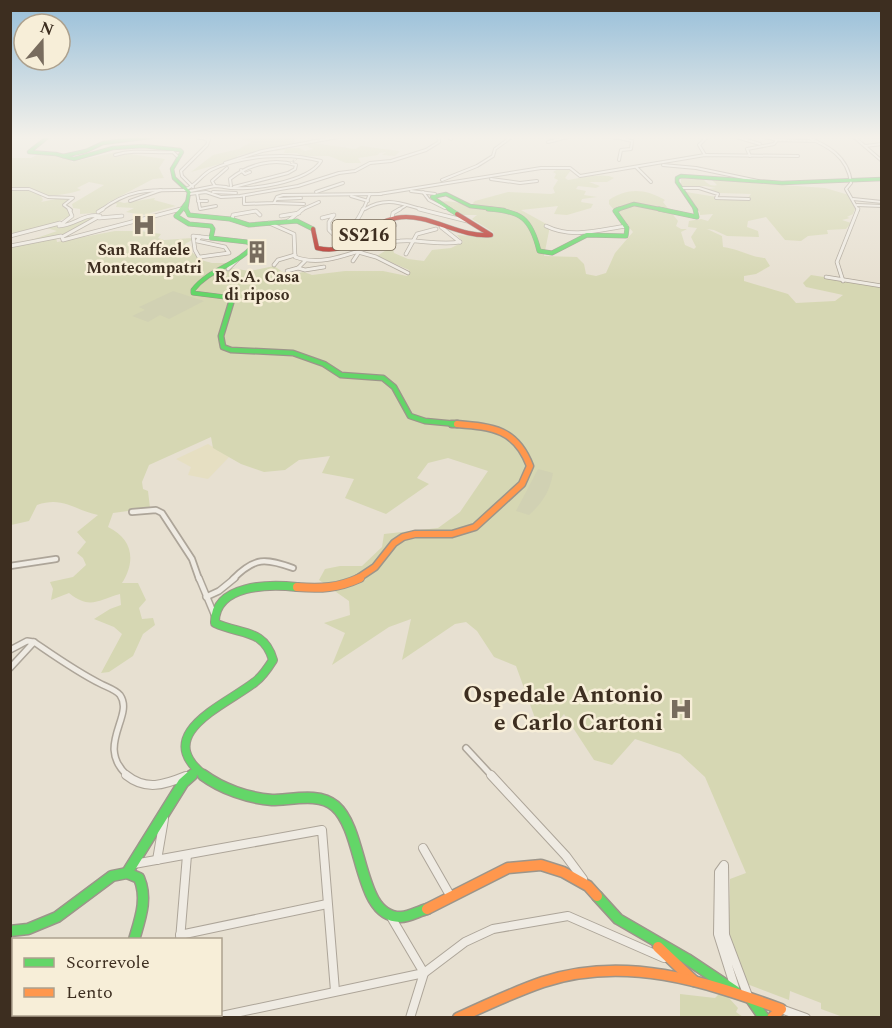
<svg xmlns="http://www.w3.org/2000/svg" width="892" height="1028" viewBox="0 0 892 1028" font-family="Spectral,serif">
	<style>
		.farmland { fill: #e6dfc2 }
		.green { fill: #d6d7b3 }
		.cemetery { fill: #d1d1b3 }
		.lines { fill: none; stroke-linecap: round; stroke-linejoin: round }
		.street-far4-casing { stroke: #ada599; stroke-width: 4 }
		.street-far3-casing { stroke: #ada599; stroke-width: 4.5 }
		.street-far2-casing { stroke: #ada599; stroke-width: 8 }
		.street-far1-casing { stroke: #ada599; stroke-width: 8 }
		.street-casing { stroke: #ada599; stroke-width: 10 }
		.fast-far5-casing { stroke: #9c958a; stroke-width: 4.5 }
		.fast-far4-casing { stroke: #9c958a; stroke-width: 5 }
		.fast-far3-casing { stroke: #9c958a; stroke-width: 7 }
		.fast-far2-casing { stroke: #9c958a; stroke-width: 9 }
		.fast-far1-casing { stroke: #9c958a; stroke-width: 10 }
		.fast-casing { stroke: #9c958a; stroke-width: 13 }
		.slow-far3-casing { stroke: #9c958a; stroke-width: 7 }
		.slow-far2-casing { stroke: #9c958a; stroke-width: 9 }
		.slow-far1-casing { stroke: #9c958a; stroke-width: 10 }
		.slow-casing { stroke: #9c958a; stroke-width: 13 }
		.jam-casing { stroke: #9c958a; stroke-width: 5 }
		.street-far4 { stroke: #efebe3; stroke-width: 2 }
		.street-far3 { stroke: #efebe3; stroke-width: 3 }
		.street-far2 { stroke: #efebe3; stroke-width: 4.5 }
		.street-far1 { stroke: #efebe3; stroke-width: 5 }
		.street { stroke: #efebe3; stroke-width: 8 }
		.fast-far5 { stroke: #63d668; stroke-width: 3 }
		.fast-far4 { stroke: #63d668; stroke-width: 4 }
		.fast-far3 { stroke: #63d668; stroke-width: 4.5 }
		.fast-far2 { stroke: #63d668; stroke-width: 6 }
		.fast-far1 { stroke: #63d668; stroke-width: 8 }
		.fast { stroke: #63d668; stroke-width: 10 }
		.slow-far3 { stroke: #ff974d; stroke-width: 4.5 }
		.slow-far2 { stroke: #ff974d; stroke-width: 6 }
		.slow-far1 { stroke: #ff974d; stroke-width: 8 }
		.slow { stroke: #ff974d; stroke-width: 10 }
		.jam { stroke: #b3261e; stroke-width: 4 }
		.rail-casing { stroke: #afaaa2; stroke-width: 2 }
		.rail { stroke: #f7eed8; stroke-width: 1.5; stroke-dasharray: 2; stroke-linecap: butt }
		.labels { text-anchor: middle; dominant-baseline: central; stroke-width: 5; stroke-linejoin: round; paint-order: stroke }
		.far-poi-label { font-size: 16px; font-weight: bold; fill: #3d2e20; stroke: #f7eed8 }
		.shield { fill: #f7eed8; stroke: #756857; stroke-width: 1.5 }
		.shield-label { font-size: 18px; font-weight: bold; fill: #3d2e20 }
		.near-poi-label { font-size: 24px; font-weight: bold; fill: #3d2e20; stroke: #f7eed8; text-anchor: end }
	</style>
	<rect width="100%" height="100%" fill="#e7e0d1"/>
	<path class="farmland" d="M208 444 229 457 208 479 188 475 191 467 176 459Z"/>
	<g class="green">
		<path d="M264 136H303L294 137 295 145 287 148H299L305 151 313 149 304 145 314 143 355 149 361 146 400 151 395 156 382 155 386 152 379 153 378 155 358 158 361 163H346L329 156H302L297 153H284L285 150 264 152 266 151C257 153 246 153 237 156V159L191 172 213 155 239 149 251 142 241 139Z"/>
		<path d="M116 152 165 159 159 168 164 178 153 179 113 200 124 203 155 198 154 200 176 206 143 215 126 212 134 208 116 207 117 204 110 201 96 213 80 214V209L73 208 72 204 104 185 89 182 77 188 81 190C65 195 59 195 41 196L43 200 41 202 61 198 72 199 63 206 64 208 68 209 70 216 53 224C69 233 72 221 84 217 88 216 91 218 94 218L56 238 57 242 115 231H140L161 234 158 238 164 240 192 238V240L185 244 186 247 201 260 212 263H232L230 268 250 271 274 266 287 275 304 272 312 275 345 271H383L407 276 410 273 409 270 377 256 388 249H393L394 253 408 259 424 261 432 250 451 248 463 242 457 235 487 237 494 235 493 232 472 219 477 215H461L439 202C453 199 461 205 475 206L473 203 475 201 508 192 551 194 555 193 553 188 558 180 554 178 556 174 553 172 558 169 571 170 565 178 568 180C579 178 606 172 614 178L607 182H589L600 186 596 188 578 186 576 189 586 191 584 195 597 197 582 199 581 202 593 204 591 208 567 215 554 214 558 206 521 210 550 226 544 256 577 257 584 264 586 274 596 276 606 273 615 253 633 232 609 204V200C628 187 646 189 665 200L663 202 678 221 676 226 681 229H687L681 232 685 245 694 249 696 247 691 237 697 228 688 227 689 221 701 219 708 221 713 214 700 215V213L686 192 735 200 747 199 751 194 719 193 707 189 716 188 705 186 683 187 681 185V178H702C707 183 710 187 717 185L712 180 825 188 849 195 855 209 853 214 847 217 850 218 842 220 851 223 846 229 827 230 828 234 808 236 801 241 785 240 766 217 748 221 747 227 758 231 759 237 727 236 714 230 707 229 722 236 723 247C740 249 749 257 765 258L770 266 756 274 744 276V281L788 294 796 303 835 301 843 295 806 287 803 283 811 275 881 286V1017H843L821 1009V1003L790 991 789 1000 747 984 731 943 729 934 730 879 746 873 705 777 680 754 635 739 612 765 594 760 564 714 550 731 539 729 516 666 494 657 477 631 466 622 455 624 402 660 411 619 389 627 332 665 345 633 324 623 350 615 349 601 319 580 325 569 340 566H362L382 547 384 534 438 528 460 512 488 471 448 458 428 463 417 478 429 484 386 514 345 498 354 479 322 473 330 456 299 460 285 470 264 472 241 464 213 448 211 437 149 465 142 482 143 489 148 491 150 508 113 513 108 527C133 539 136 561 122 583H138L146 600 139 608 142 619 153 618 155 625 143 634 133 656 109 672 101 673 122 634 114 627 94 619 110 609 121 605 120 594C98 600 90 610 69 593L51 600 53 589 50 582 73 577 86 565 83 558 77 553 86 542 77 532 98 515C74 510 63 496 37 505L29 521 11 525V247L57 231 43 227 11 235V158H31L39 154H66L72 162Z"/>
		<path d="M680 994 715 998 719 994 728 997 738 1008 736 1012 743 1017H680Z"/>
	</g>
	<g class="cemetery">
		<path d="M173 291 204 301 169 319 160 315 148 322 132 316 145 310 139 307Z"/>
		<path d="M538 469 553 473C550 491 543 502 529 515L516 511Z"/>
	</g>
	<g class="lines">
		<g class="street-far4-casing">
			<g id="street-far4">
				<path d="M193 136 209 140"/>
				<path d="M448 136 451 139"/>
				<path d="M602 136 620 138"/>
				<path d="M656 136H665"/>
				<path d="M733 136 760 144"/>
				<path d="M761 136 777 140"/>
				<path d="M804 136C827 145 848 156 851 183L846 189 858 210"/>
				<path d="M853 136 882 161"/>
				<path d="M871 136 882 137"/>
				<path d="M548 142 571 136"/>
				<path d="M865 146 882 144"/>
				<path d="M115 155C134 149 153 153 173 152L177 156"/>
				<path d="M705 155 699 145 706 138"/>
				<path d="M750 156 747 149 774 144 777 140 814 141"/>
				<path d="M619 160 621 150 631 149 632 141 620 138 632 136"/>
				<path d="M225 163 262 151 343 136"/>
				<path d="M663 165 696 168 758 181"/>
				<path d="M636 167 651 182"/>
				<path d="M241 170 245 174 250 172"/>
				<path d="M491 179 520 183 537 181"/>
				<path d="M442 180 477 166 493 156 495 149 510 138 508 136"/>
				<path d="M215 186 212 181 227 168"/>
				<path d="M231 186 230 179C249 164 273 158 296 165L295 169 288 173 234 187"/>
				<path d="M193 187 182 176 181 171 207 145 210 136"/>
				<path d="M682 188H699L718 194 716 198 749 199"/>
				<path d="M10 189H29L48 197 73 198 64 205 71 210"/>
				<path d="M186 189C196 186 201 175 211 170 242 155 288 152 321 161 309 182 247 192 224 187"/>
				<path d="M190 191 215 186 226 187"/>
				<path d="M411 191 435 194"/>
				<path d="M213 192 236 193"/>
				<path d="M316 192 343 183"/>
				<path d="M423 192 429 200 445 208"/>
				<path d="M197 193 200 209 216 206"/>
				<path d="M189 194 206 192 221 197 240 196 298 186 339 173 355 171 370 163 391 161 426 150 439 142V136"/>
				<path d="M379 194 541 168H570L580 176 705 155 798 156"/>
				<path d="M244 196V204L274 203 277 197 283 195 381 194"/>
				<path d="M351 196 368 201"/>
				<path d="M277 199 301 198"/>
				<path d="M853 199 882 202"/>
				<path d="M130 201 161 190"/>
				<path d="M198 201H207"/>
				<path d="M274 203 304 204"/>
				<path d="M857 205 882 206"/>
				<path d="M365 209C387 196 401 204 425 210"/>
				<path d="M101 210C131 188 150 190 186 190"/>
				<path d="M177 210 181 209"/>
				<path d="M301 210 319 202"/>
				<path d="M363 210 370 194"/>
				<path d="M398 210 405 206"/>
			</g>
		</g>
		<g class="street-far3-casing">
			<g id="street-far3">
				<path d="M69 209 72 216 59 226C74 226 84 213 100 216L62 237 63 240 181 209"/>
				<path d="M419 209 467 221"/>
				<path d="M98 212 103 209"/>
				<path d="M281 216 299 213"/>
				<path d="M99 218 122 216"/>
				<path d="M322 218 334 215 329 222V230L335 236C348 234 358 221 363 209"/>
				<path d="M232 219 233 215 256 211 260 215"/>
				<path d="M392 219 393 213 400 209"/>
				<path d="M288 221 303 209"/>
				<path d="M269 223 294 234 295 257C330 270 365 243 400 241 420 239 439 246 460 242"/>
				<path d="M379 224 395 225"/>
				<path d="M546 226C572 239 599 230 626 226"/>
				<path d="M441 227 460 242"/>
				<path d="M10 236 60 223"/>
				<path d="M200 237 197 241 225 247 229 253 200 257"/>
				<path d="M10 246 61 236"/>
				<path d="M358 252 376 257 408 273"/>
				<path d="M406 254 417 234 436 229"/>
				<path d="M200 259 195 250 193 236 211 238"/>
				<path d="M305 261 298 268 305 270 324 267"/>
				<path d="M353 261 359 252"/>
				<path d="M274 265 278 260 295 255"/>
				<path d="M228 269 237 260"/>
				<path d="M287 271 298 268"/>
				<path d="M826 277 882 286"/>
				<path d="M843 281 837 262 858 209"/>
			</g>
		</g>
		<g class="street-far2-casing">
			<g id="street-far2">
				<path d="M132 512 156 510 162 513 192 559 199 579"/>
				<path d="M10 566 56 559"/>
				<path d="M233 579C255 557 265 558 293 568"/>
			</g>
		</g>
		<g class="street-far1-casing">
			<g id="street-far1">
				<path d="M199 578 214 614"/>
				<path d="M206 597 219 591 235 578"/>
				<path d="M10 650 27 641 34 642"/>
				<path d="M10 668 34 642C56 657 77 672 101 684 107 687 116 690 120 695 135 716 94 746 128 776"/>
				<path d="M466 748 492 776"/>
			</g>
		</g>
		<g class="street-casing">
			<g id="street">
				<path d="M126 775C146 791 164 785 186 776"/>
				<path d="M491 775 566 856 583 879"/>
				<path d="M423 848 451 897"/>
				<path d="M157 860 164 819"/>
				<path d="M134 864 322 830 335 991"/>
				<path d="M391 917 424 973 410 1018"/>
				<path d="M180 935 327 904"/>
				<path d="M180 940 187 855"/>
				<path d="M10 984H14"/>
				<path d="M735 988 718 934 719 872 724 865 725 935 748 996"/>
				<path d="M781 1009 806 1018"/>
				<path d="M54 1014V1018"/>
				<path d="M175 1014 177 1018"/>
				<path d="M212 1018 424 973 465 942 493 929 568 916 664 958"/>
			</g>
		</g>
		<g class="fast-far5-casing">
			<g id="fast-far5">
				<path d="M49 136 29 152 56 154 74 159 113 148 143 146 180 150 182 152 172 169 174 178 189 192 186 210"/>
				<path d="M63 156 86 151 103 143 158 136"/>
				<path d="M181 210 187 202"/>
				<path d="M451 210 432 197 446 194 470 206 504 210"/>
				<path d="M616 210 634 204 664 210"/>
				<path d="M696 210 677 182V178L681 176 782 183 882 179"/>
			</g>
		</g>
		<g class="fast-far4-casing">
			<g id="fast-far4">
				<path d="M182 209 176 216 189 224 211 226 213 229 211 238 247 242 253 246C236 266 209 269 193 290V293L233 298 231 304"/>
				<path d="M186 209 189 215 230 219 249 225 297 221 313 229"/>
				<path d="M449 209 457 214"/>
				<path d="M488 209C521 211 531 218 539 251L552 253 587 235 626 236 627 228 615 211 619 209"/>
				<path d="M659 209 697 217 695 209"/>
			</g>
		</g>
		<g class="fast-far3-casing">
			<path id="fast-far3" d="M231 303 221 336 223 347 231 350 293 353 324 364 341 375 383 378 394 387 410 416 425 421 457 424"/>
		</g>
		<g class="fast-far2-casing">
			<path id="fast-far2" d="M452 424H457"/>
		</g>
		<g class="fast-far1-casing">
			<g id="fast-far1">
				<path d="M190 776 196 771"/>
				<path d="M205 776C150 734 226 705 255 682 263 676 268 668 273 660 264 628 240 635 215 623 214 584 270 584 297 587"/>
			</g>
		</g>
		<g class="fast-casing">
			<g id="fast">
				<path d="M203 775C222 789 248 798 272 800 291 800 319 792 335 806 365 832 357 918 401 917 409 917 419 911 427 909"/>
				<path d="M127 873 183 783 192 775"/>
				<path d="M597 896 618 919 687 959 735 991"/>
				<path d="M10 931 28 929 57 917 112 876 127 873 139 878C148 899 140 919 134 940"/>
				<path d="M751 999 764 1018"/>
				<path d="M122 1014 123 1018"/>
			</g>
		</g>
		<g class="slow-far3-casing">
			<path id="slow-far3" d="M457 424 469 425"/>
		</g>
		<g class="slow-far2-casing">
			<path id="slow-far2" d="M357 579 375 567 394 543 403 537 415 534H452L475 527 522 484 530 466C516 429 493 427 457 424"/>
		</g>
		<g class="slow-far1-casing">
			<path id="slow-far1" d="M297 587C321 589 338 588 360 578"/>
		</g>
		<g class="slow-casing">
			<g id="slow">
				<path d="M427 909 508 868 541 865 563 872 588 886 597 896"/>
				<path d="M658 947 694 981"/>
				<path d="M458 1018C486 1005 514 992 543 982 625 955 704 981 781 1009L772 1018"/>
			</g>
		</g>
		<g class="jam-casing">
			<path id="jam" d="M313 229 317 248C354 257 364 224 396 218 429 212 458 238 491 235L457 214"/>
		</g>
		<use href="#street-far4" class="street-far4"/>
		<use href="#street-far3" class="street-far3"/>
		<use href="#street-far2" class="street-far2"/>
		<use href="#street-far1" class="street-far1"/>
		<use href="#street" class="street"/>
		<use href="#fast-far5" class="fast-far5"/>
		<use href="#fast-far4" class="fast-far4"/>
		<use href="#fast-far3" class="fast-far3"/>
		<use href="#fast-far2" class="fast-far2"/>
		<use href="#fast-far1" class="fast-far1"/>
		<use href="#fast" class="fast"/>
		<use href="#slow-far3" class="slow-far3"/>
		<use href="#slow-far2" class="slow-far2"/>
		<use href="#slow-far1" class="slow-far1"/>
		<use href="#slow" class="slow"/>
		<use href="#jam" class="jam"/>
		<g class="rail-casing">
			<path id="rail" d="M291 163 296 159"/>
		</g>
		<use href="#rail" class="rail"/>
	</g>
	<linearGradient id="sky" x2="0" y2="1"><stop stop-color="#96bed9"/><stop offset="0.49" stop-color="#f4f1ea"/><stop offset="1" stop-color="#f4f1ea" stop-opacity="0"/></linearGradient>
	<rect width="892" height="280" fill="url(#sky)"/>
	<defs>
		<g id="hospital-bare" transform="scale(1.8)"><path d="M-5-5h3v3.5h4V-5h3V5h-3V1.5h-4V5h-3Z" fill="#786c5e" stroke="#f7eed8" stroke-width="2.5" paint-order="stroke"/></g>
		<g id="building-bare" transform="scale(1.8)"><path d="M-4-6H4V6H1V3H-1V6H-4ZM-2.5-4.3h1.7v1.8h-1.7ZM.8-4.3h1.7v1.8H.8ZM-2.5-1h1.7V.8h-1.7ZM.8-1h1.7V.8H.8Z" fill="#786c5e" stroke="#f7eed8" stroke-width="2.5" paint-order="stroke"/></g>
	</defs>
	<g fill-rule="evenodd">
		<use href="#hospital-bare" x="144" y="225"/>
		<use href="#building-bare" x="257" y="252"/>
		<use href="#hospital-bare" x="681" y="709"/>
	</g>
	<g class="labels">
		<g class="far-poi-label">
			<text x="144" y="250">San Raffaele<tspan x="144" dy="18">Montecompatri</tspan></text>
			<text x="257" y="277">R.S.A. Casa<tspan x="257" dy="18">di riposo</tspan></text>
		</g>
		<rect class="shield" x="332.5" y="220" width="63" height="30" rx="4.5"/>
		<g class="shield-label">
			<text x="364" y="235">SS216</text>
		</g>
		<g class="near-poi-label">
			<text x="663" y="695">Ospedale Antonio<tspan x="663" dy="28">e Carlo Cartoni</tspan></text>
		</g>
	</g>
	<rect width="892" height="1028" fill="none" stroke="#3d2e20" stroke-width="24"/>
	<rect x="12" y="938" width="210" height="78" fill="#f7eed8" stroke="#ada18e" stroke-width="1.5"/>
	<rect x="24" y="958" width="30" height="9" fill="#63d668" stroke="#ada18e" stroke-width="1.5"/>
	<text x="66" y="968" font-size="18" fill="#3d2e20">Scorrevole</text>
	<rect x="24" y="988" width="30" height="9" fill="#ff974d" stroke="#ada18e" stroke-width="1.5"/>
	<text x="66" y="998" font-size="18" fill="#3d2e20">Lento</text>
	<g transform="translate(42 42) rotate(20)"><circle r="28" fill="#f7eed8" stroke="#ada18e" stroke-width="1.5"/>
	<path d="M0-4.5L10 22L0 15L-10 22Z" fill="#786c5e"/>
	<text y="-9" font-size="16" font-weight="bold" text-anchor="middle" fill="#3d2e20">N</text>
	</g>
</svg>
